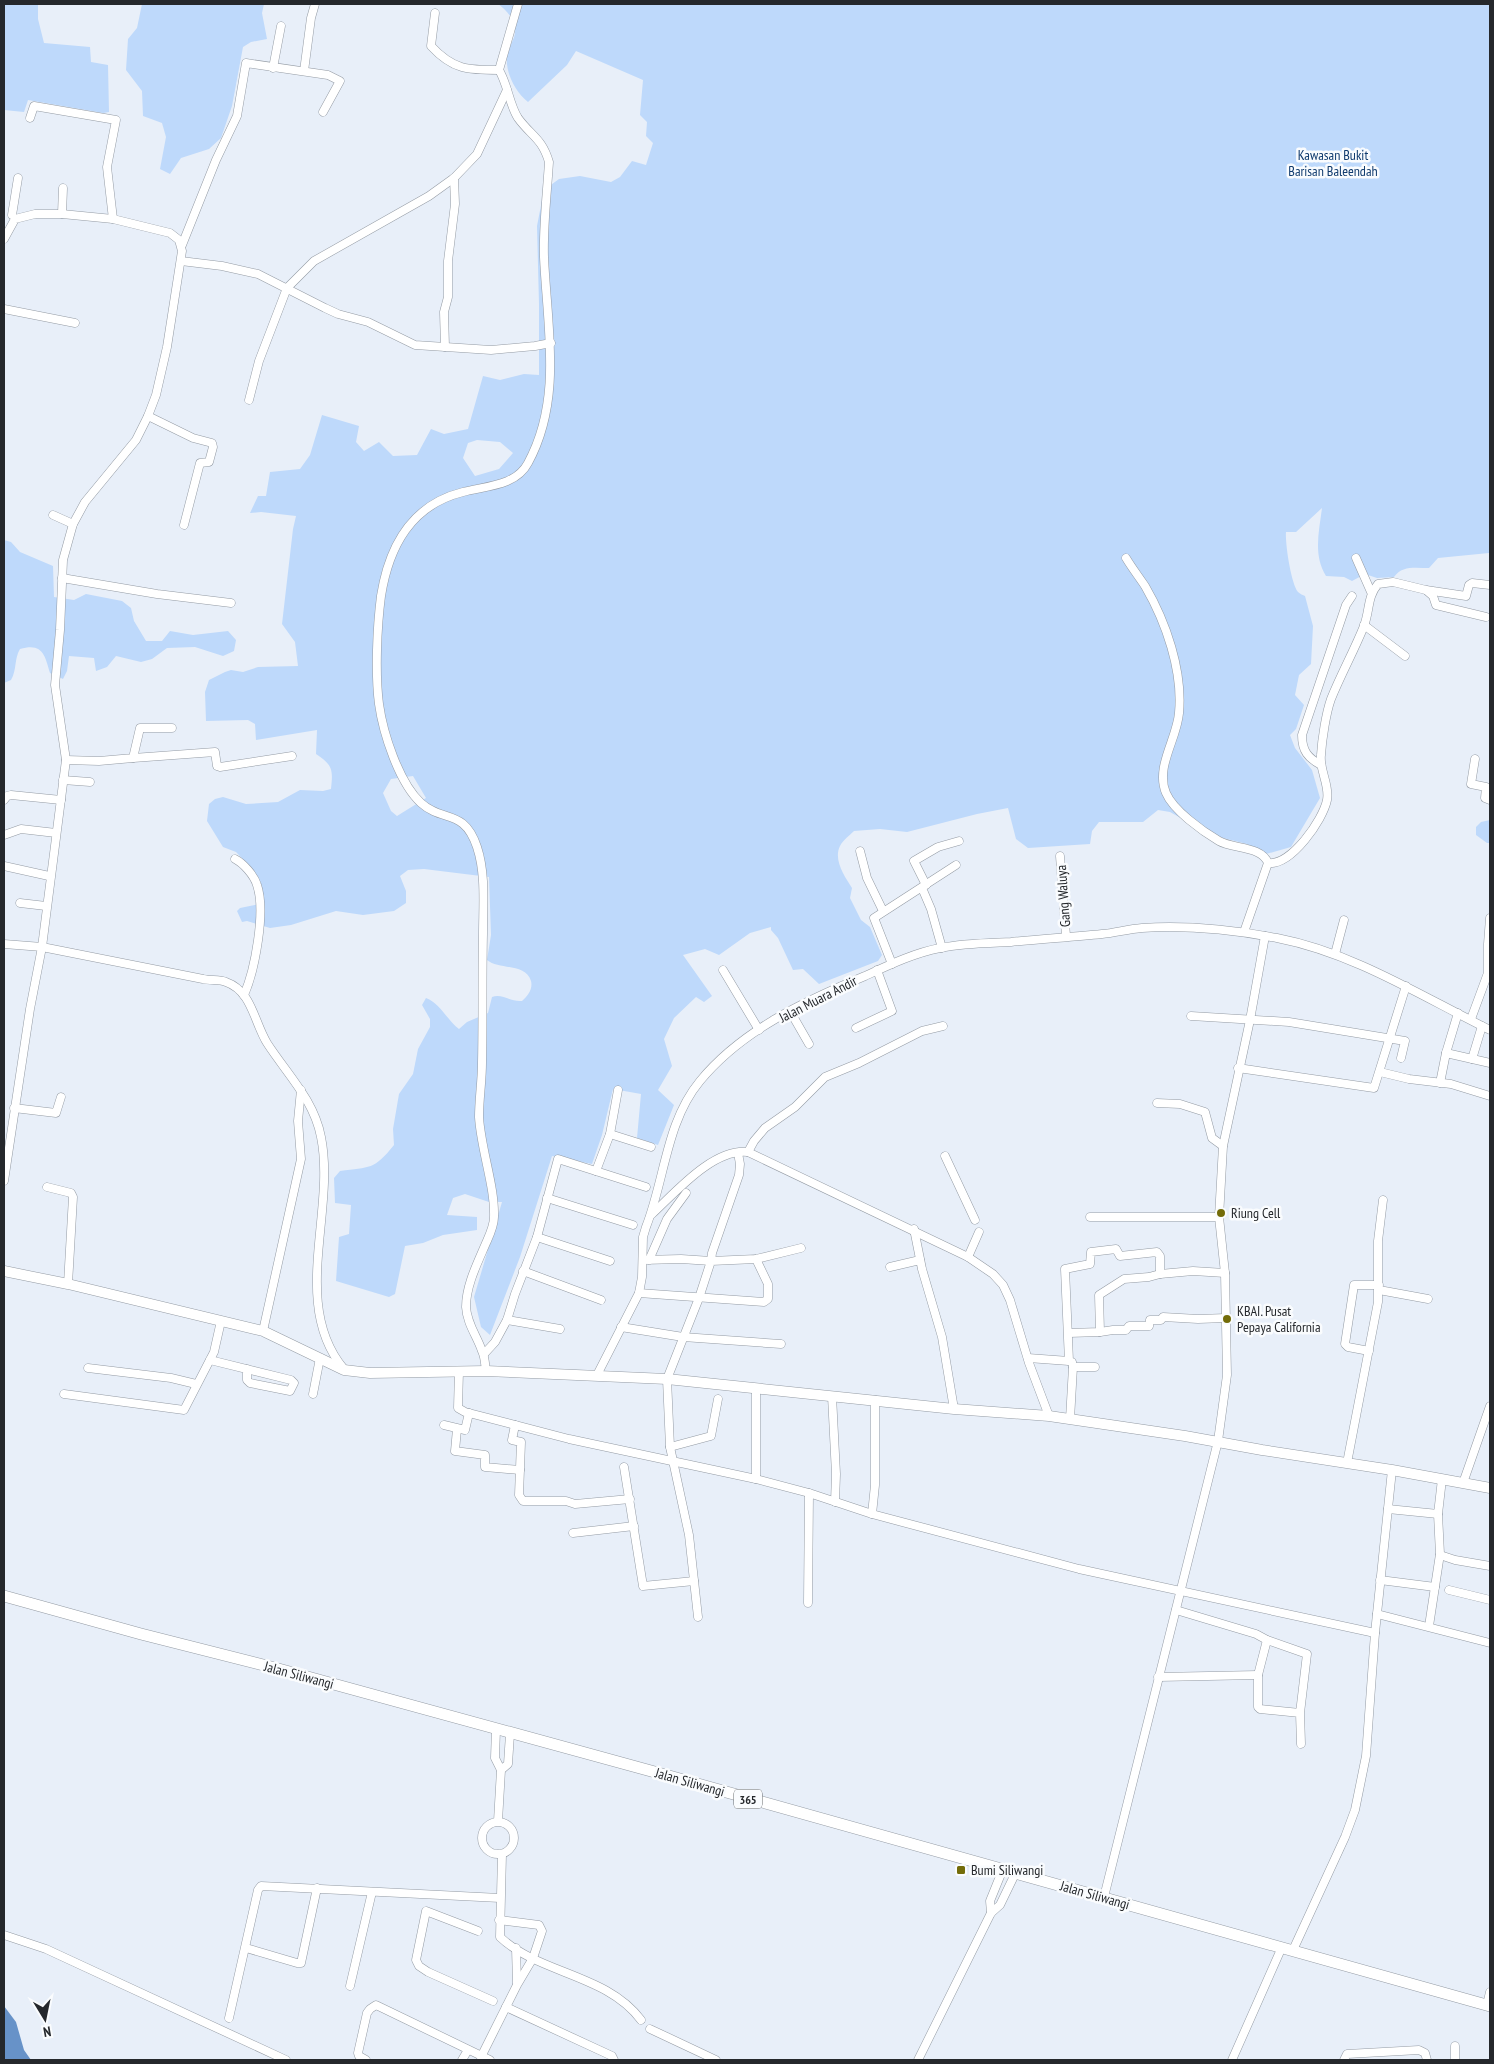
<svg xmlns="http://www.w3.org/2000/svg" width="1494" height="2064" viewBox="0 0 1494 2064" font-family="'PT Sans Narrow',sans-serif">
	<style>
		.green { fill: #bed9fb; fill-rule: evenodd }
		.water { fill: #6792c8 }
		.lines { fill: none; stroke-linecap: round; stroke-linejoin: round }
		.street-casing { stroke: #949ba4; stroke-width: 9 }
		.secondary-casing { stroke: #949ba4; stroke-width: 11 }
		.primary-casing { stroke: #949ba4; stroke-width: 12 }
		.street { stroke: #fff; stroke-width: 8 }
		.secondary { stroke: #fff; stroke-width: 10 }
		.primary { stroke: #fff; stroke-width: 11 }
		.poi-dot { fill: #736c09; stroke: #fafcfe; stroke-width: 2 }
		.labels { text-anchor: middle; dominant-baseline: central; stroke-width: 5; stroke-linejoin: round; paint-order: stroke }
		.shield { fill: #fafcfe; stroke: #65686b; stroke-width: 1 }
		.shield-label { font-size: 12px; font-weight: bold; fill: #25282c }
		.park-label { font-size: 14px; fill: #103b6e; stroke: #fafcfe }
		.street-label { font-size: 14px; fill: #25282c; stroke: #fafcfe }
		.poi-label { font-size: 14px; fill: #25282c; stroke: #fafcfe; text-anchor: start }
	</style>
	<rect width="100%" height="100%" fill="#e8eff9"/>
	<g class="green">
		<path d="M4 4H38V19L44 43 90 47 91 62 108 65 109 112 103 113 28 100 24 112 4 110Z"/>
		<path d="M142 4H264L262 13 267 39 251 42 243 47 232 106 221 138 209 149 181 158 170 174 160 169 166 137 162 123 143 116 142 91 126 70 128 39 137 28Z"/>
		<path d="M498 4H1490V538L1489 553 1438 558 1429 568C1416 568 1402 565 1394 577L1377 578 1365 574 1352 581 1344 577 1326 576C1313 555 1319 532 1322 508L1296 532H1286C1285 543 1291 583 1298 592 1300 594 1303 595 1305 596L1313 626 1311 664 1299 675 1295 695 1304 705 1296 729 1290 735 1295 748 1312 770 1320 798 1291 847 1266 854 1247 844 1211 835 1170 812 1158 810 1143 822H1099L1092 831 1090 844 1028 848 1016 839 1008 808 977 814 907 832 880 829 854 831C850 835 843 840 840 846 833 860 845 877 852 888L850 898 861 920 870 927 882 955 878 961 819 984 803 969 793 970 778 938 771 930V927L750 933 719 955 705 949 683 955 712 996 704 1002 696 997 674 1018 664 1039 672 1066 658 1090 674 1105 658 1145 637 1138 641 1094 613 1089 602 1135 592 1164 552 1156 520 1257 490 1335 481 1327 474 1297 502 1202H489L465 1194 453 1198 447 1215 477 1217V1230L443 1235 423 1243 405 1246 395 1294 389 1297 336 1281 339 1237 349 1234 351 1205 335 1203 334 1178 340 1171C370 1167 374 1170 394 1145L393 1129 399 1094 413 1074 418 1049 430 1027V1019L422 1005 426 998C440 1003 447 1020 459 1029L467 1022 488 1013 492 997C502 993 510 1002 522 1001 528 996 533 989 531 981 526 963 499 970 487 960L491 935 489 877 424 869 408 870 400 876 406 891V903L394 911 363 915 336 911 291 925 270 928 247 921 242 922 237 911 240 908 264 903 261 884 252 869 236 852 223 847 207 821 209 804 215 799 223 797 246 804 278 802 300 790 323 791 331 789C333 770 333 765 316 754L317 730 256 740 255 724 248 720 206 721 205 692 209 680 225 672 231 670 243 672 258 667 298 666 295 642 282 624 293 529 296 516 261 512 250 513 258 496H266L270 472 300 469 310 455 322 415 359 426 356 442 364 451 379 442 393 456 417 455 431 429 444 434 468 429 483 376 500 380 524 374 539 375V304L537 226 544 190 559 179 580 176 611 182 620 177 632 161 646 165 653 143 646 136 647 122 640 115 643 80 576 51 567 65 528 102C514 91 503 68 508 51 511 43 516 37 515 29 515 19 505 9 498 4ZM477 440 500 442 513 453 499 469 475 476 463 458 468 443ZM413 776 426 798 397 816 391 811 383 793 391 779Z"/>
		<path d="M4 540 11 542 20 552 53 566 54 597 74 600 86 594 122 601 131 608 134 621 146 641H162L170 631 193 635 228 631 236 640 234 651 223 656 195 647 167 648 152 659 141 662 116 656 107 667 96 671 94 658 69 656 67 671 63 679 50 673C45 656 43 642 20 649 14 659 17 670 11 680L4 683Z"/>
		<path d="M1490 820V843H1487L1476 835V827L1481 822Z"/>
	</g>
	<path class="water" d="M4 2006 16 2022 24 2050 31 2060H4Z"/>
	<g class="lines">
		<g class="street-casing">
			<g id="street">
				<path d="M435 13 431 46C453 70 468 70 499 70"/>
				<path d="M273 68 281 26"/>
				<path d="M304 71 311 18 315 4"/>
				<path d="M30 118 34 106 116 120 107 167 113 219"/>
				<path d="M62 214 63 188"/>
				<path d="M12 215 18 178"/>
				<path d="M4 239 15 219 35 214H62L113 219 170 233 179 240 182 251 167 347 156 395 148 416 136 440 85 502 73 524 63 560 60 630 55 685 66 760 42 947 30 1009 4 1181"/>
				<path d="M182 245 216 160 237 116 246 63 328 75 340 81 323 112"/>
				<path d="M181 261 222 266 258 274 325 308 338 314 368 322 415 345 491 350 535 346 551 343"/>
				<path d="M4 309 75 323"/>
				<path d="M445 347 444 312 448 297V261L455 204 454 178"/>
				<path d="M249 400 259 361 287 288 314 261 429 196 454 178 477 154 507 90"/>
				<path d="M148 416 193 438 212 443 213 447 209 462 200 463 184 525"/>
				<path d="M53 515 73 524"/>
				<path d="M1126 558C1132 568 1139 577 1145 586 1166 622 1183 671 1179 713 1177 739 1155 767 1166 793 1173 810 1202 831 1219 841 1233 849 1262 846 1268 863L1244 932"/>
				<path d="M1356 558 1371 592"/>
				<path d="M62 578 157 594 231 603"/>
				<path d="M1426 590 1433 596 1436 605 1486 617"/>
				<path d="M1364 625 1405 656"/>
				<path d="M133 758 215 752 217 766 220 767 292 756"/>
				<path d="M1475 759 1471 784 1486 787 1485 798 1490 800"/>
				<path d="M66 760 99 761 133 758 140 728H172"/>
				<path d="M1321 765C1308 758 1302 751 1302 735L1346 605 1352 596"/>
				<path d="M63 780 90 782"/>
				<path d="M4 800 7 796 11 795 61 800"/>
				<path d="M4 835 21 829 56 833"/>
				<path d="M860 851 867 878 883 911"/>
				<path d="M1060 856 1066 936"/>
				<path d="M235 859C243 863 254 875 257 885 266 911 255 970 244 995"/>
				<path d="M1268 863C1291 866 1323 820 1327 800 1330 785 1319 770 1321 755 1322 739 1326 713 1331 699 1341 674 1354 651 1364 626 1370 610 1367 597 1378 584L1393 582 1426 590 1466 596 1469 585 1472 583 1490 585"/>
				<path d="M4 866 49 876"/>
				<path d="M926 885 914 861 938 847 959 841"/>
				<path d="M922 888 931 909 942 948"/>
				<path d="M20 903 46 906"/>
				<path d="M4 944 42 947 203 979C211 981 219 979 226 982 252 991 254 1022 267 1043 287 1074 314 1100 321 1137 336 1211 290 1305 344 1369"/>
				<path d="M1335 954 1344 920"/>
				<path d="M892 964 874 918 956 865"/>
				<path d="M723 970 759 1030"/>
				<path d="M790 1011 809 1044"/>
				<path d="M1458 1013 1446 1053 1490 1063"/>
				<path d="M1191 1016 1289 1022 1405 1041 1401 1058"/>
				<path d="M1471 1019 1488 973V944L1490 918"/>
				<path d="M856 1028 892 1011 877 970"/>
				<path d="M1472 1059 1482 1026"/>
				<path d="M1238 1068 1374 1088 1406 986"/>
				<path d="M1380 1072 1409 1079 1451 1084 1490 1096"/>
				<path d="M1440 1083 1446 1053"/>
				<path d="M1157 1103 1180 1104 1205 1112 1212 1138 1223 1146"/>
				<path d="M14 1108 56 1113 61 1097"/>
				<path d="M610 1134 651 1147"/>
				<path d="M748 1152 754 1141 765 1128 795 1107 825 1077 859 1063 922 1031 943 1026"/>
				<path d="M945 1156 975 1220"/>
				<path d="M596 1171 610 1134 618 1090"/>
				<path d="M47 1187 71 1193 73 1197 68 1284"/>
				<path d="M547 1198 633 1225"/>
				<path d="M652 1214C675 1193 713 1148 748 1152L968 1257 993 1274 1003 1285 1010 1300 1029 1363 1049 1416"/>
				<path d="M1090 1217H1219"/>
				<path d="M914 1229 922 1269 942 1337 954 1409"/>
				<path d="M537 1237 610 1261"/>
				<path d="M968 1257 979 1232"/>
				<path d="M643 1260 681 1259 711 1261 712 1253 739 1175 740 1164 738 1153"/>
				<path d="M649 1260 667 1219 686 1193"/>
				<path d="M890 1267 920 1260"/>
				<path d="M523 1271 601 1300"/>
				<path d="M1379 1290 1428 1299"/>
				<path d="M639 1293 764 1302 768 1299V1284L756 1259"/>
				<path d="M507 1320 560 1329"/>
				<path d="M621 1327 683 1337 781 1344"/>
				<path d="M263 1331 301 1159 298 1121 301 1090"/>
				<path d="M1100 1332 1113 1330H1126L1129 1326H1149L1150 1320H1161L1163 1317 1198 1319 1226 1318"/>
				<path d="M1069 1333 1100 1332 1099 1295 1124 1279 1149 1277 1160 1274 1193 1271 1225 1273"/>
				<path d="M1369 1351 1348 1347 1345 1344 1354 1285H1379"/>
				<path d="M484 1354 495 1342 507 1320 515 1294 537 1237 558 1159 646 1187"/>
				<path d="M1028 1358 1069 1361"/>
				<path d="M210 1360 291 1380 294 1383 290 1391 250 1383 247 1380V1369"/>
				<path d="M1095 1367H1073L1072 1362 1069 1361 1065 1269 1090 1264 1091 1252 1116 1249 1120 1256 1157 1252 1160 1256V1274"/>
				<path d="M88 1368 171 1378 196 1384"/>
				<path d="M459 1371 458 1408 465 1412 569 1439 756 1479 809 1493"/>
				<path d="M486 1371C485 1364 485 1357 482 1351 477 1336 467 1324 466 1307 466 1285 478 1262 486 1243 490 1234 494 1226 494 1217 495 1186 481 1150 479 1117 479 1099 482 1081 482 1063 483 1020 482 977 483 934 483 906 486 874 477 847 464 808 443 823 421 803 399 783 383 733 379 704 375 673 377 627 381 596 389 546 411 505 463 492 486 486 516 486 528 463 563 399 547 326 544 257 543 226 547 194 549 162 542 138 531 136 518 118 509 104 508 85 499 70L518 4"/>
				<path d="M597 1375 639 1293 642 1277 643 1237 646 1227C665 1179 666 1122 700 1081 742 1030 805 1001 865 976 889 965 914 953 940 948 964 943 987 943 1011 942 1041 939 1072 937 1102 934 1115 933 1128 929 1142 928 1185 925 1234 930 1277 938 1354 953 1421 996 1490 1030"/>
				<path d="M756 1389V1479"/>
				<path d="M64 1394 184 1410 214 1352 221 1321"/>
				<path d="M313 1394 320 1358"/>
				<path d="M832 1396 836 1474 835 1502"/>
				<path d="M1070 1419 1073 1367"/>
				<path d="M444 1425 465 1430 469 1413"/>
				<path d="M515 1425 512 1440 521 1442 519 1495 523 1501H566L575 1504 630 1499"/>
				<path d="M457 1429 455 1451 485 1455V1467L520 1470"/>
				<path d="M670 1447 711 1436 718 1399"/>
				<path d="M1347 1463 1378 1302V1241L1383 1200"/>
				<path d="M624 1467 643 1586 694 1581"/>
				<path d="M1463 1483 1490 1406"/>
				<path d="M1388 1509 1438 1514 1442 1479"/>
				<path d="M872 1514 875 1485V1400"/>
				<path d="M573 1533 634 1526"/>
				<path d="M1440 1555 1455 1560 1490 1566"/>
				<path d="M1380 1580 1435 1587"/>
				<path d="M1449 1590 1490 1600"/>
				<path d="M808 1603 809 1493 872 1514 1079 1569 1375 1633"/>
				<path d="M1176 1610 1256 1634 1267 1640"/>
				<path d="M1377 1614 1490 1643"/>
				<path d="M698 1617 689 1535 670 1447 667 1379 699 1298 711 1261 756 1259 801 1248"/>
				<path d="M1429 1626 1440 1554 1438 1514"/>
				<path d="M1158 1677 1258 1675"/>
				<path d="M1300 1713 1260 1709 1258 1707V1675L1267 1640 1307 1654 1300 1713 1301 1744"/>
				<path d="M496 1729 495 1758 501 1770 498 1821"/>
				<path d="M501 1770 508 1764 510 1734"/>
				<circle cx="498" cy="1838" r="16"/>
				<path d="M502 1854 500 1937C539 1974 607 1974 641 2020"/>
				<path d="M1104 1897 1218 1441 1227 1375 1225 1273 1219 1217 1223 1146 1250 1020 1265 936"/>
				<path d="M991 1913 990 1901 1003 1869"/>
				<path d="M478 1931 426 1911 416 1960 419 1966 428 1972 493 2001"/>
				<path d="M4 1935 46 1949 286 2060"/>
				<path d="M246 1948 297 1963H301L317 1888"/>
				<path d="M516 1948 517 1983"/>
				<path d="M1293 1950 1345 1837 1355 1810 1366 1756 1375 1633 1392 1470"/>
				<path d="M350 1986 372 1892"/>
				<path d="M1487 2005 1490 1992"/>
				<path d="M506 2007 612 2056 614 2060"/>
				<path d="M229 2018 258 1890 261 1886 500 1898"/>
				<path d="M650 2029 716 2060"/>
				<path d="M481 2057 517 1985 533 1958 542 1931 539 1925 499 1920"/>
				<path d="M366 2060 359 2056 358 2053 367 2013 370 2009 376 2005 490 2060"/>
				<path d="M462 2060 468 2050"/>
				<path d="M918 2060 991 1913 1000 1905 1016 1872"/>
				<path d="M1232 2060 1282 1947"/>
				<path d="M1344 2060 1347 2054 1419 2050 1425 2053 1427 2060"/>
				<path d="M1455 2060V2046"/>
			</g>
		</g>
		<g class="secondary-casing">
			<path id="secondary" d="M4 1271 68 1284 263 1331 344 1370 370 1373 486 1371 667 1379 954 1409 1049 1416 1185 1436 1262 1450 1392 1470 1490 1488"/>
		</g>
		<g class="primary-casing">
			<path id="primary" d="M4 1596 141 1634 275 1668 662 1774 1490 2006"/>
		</g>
		<use href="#street" class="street"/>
		<use href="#secondary" class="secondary"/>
		<use href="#primary" class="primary"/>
	</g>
	<g class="poi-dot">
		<circle cx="1221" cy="1213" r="5"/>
		<circle cx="1227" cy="1319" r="5"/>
		<rect x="956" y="1865" width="10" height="10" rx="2.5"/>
	</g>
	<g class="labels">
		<rect class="shield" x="734" y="1789.5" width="28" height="19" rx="4"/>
		<g class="shield-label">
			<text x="748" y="1799">365</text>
		</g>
		<g class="park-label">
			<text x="1333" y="155">Kawasan Bukit<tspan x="1333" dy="16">Barisan Baleendah</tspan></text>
		</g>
		<g class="street-label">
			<text transform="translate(1063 896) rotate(-94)">Gang Waluya</text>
			<text transform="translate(818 999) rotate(-27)">Jalan Muara Andir</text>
			<text transform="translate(299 1675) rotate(15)">Jalan Siliwangi</text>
			<text transform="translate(690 1782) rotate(16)">Jalan Siliwangi</text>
			<text transform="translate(1095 1895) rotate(16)">Jalan Siliwangi</text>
		</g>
		<g class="poi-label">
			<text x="1231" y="1213">Riung Cell</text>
			<text x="1237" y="1311">KBAI. Pusat<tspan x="1237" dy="16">Pepaya California</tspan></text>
			<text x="971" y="1870">Bumi Siliwangi</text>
		</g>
	</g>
	<rect width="1494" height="2064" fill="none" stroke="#25282c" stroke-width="10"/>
	<g transform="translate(45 2019) rotate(170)" stroke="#fafcfe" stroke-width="4" paint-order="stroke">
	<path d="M0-4L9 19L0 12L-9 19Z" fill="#25282c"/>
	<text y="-8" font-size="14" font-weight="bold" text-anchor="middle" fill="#25282c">N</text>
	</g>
</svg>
